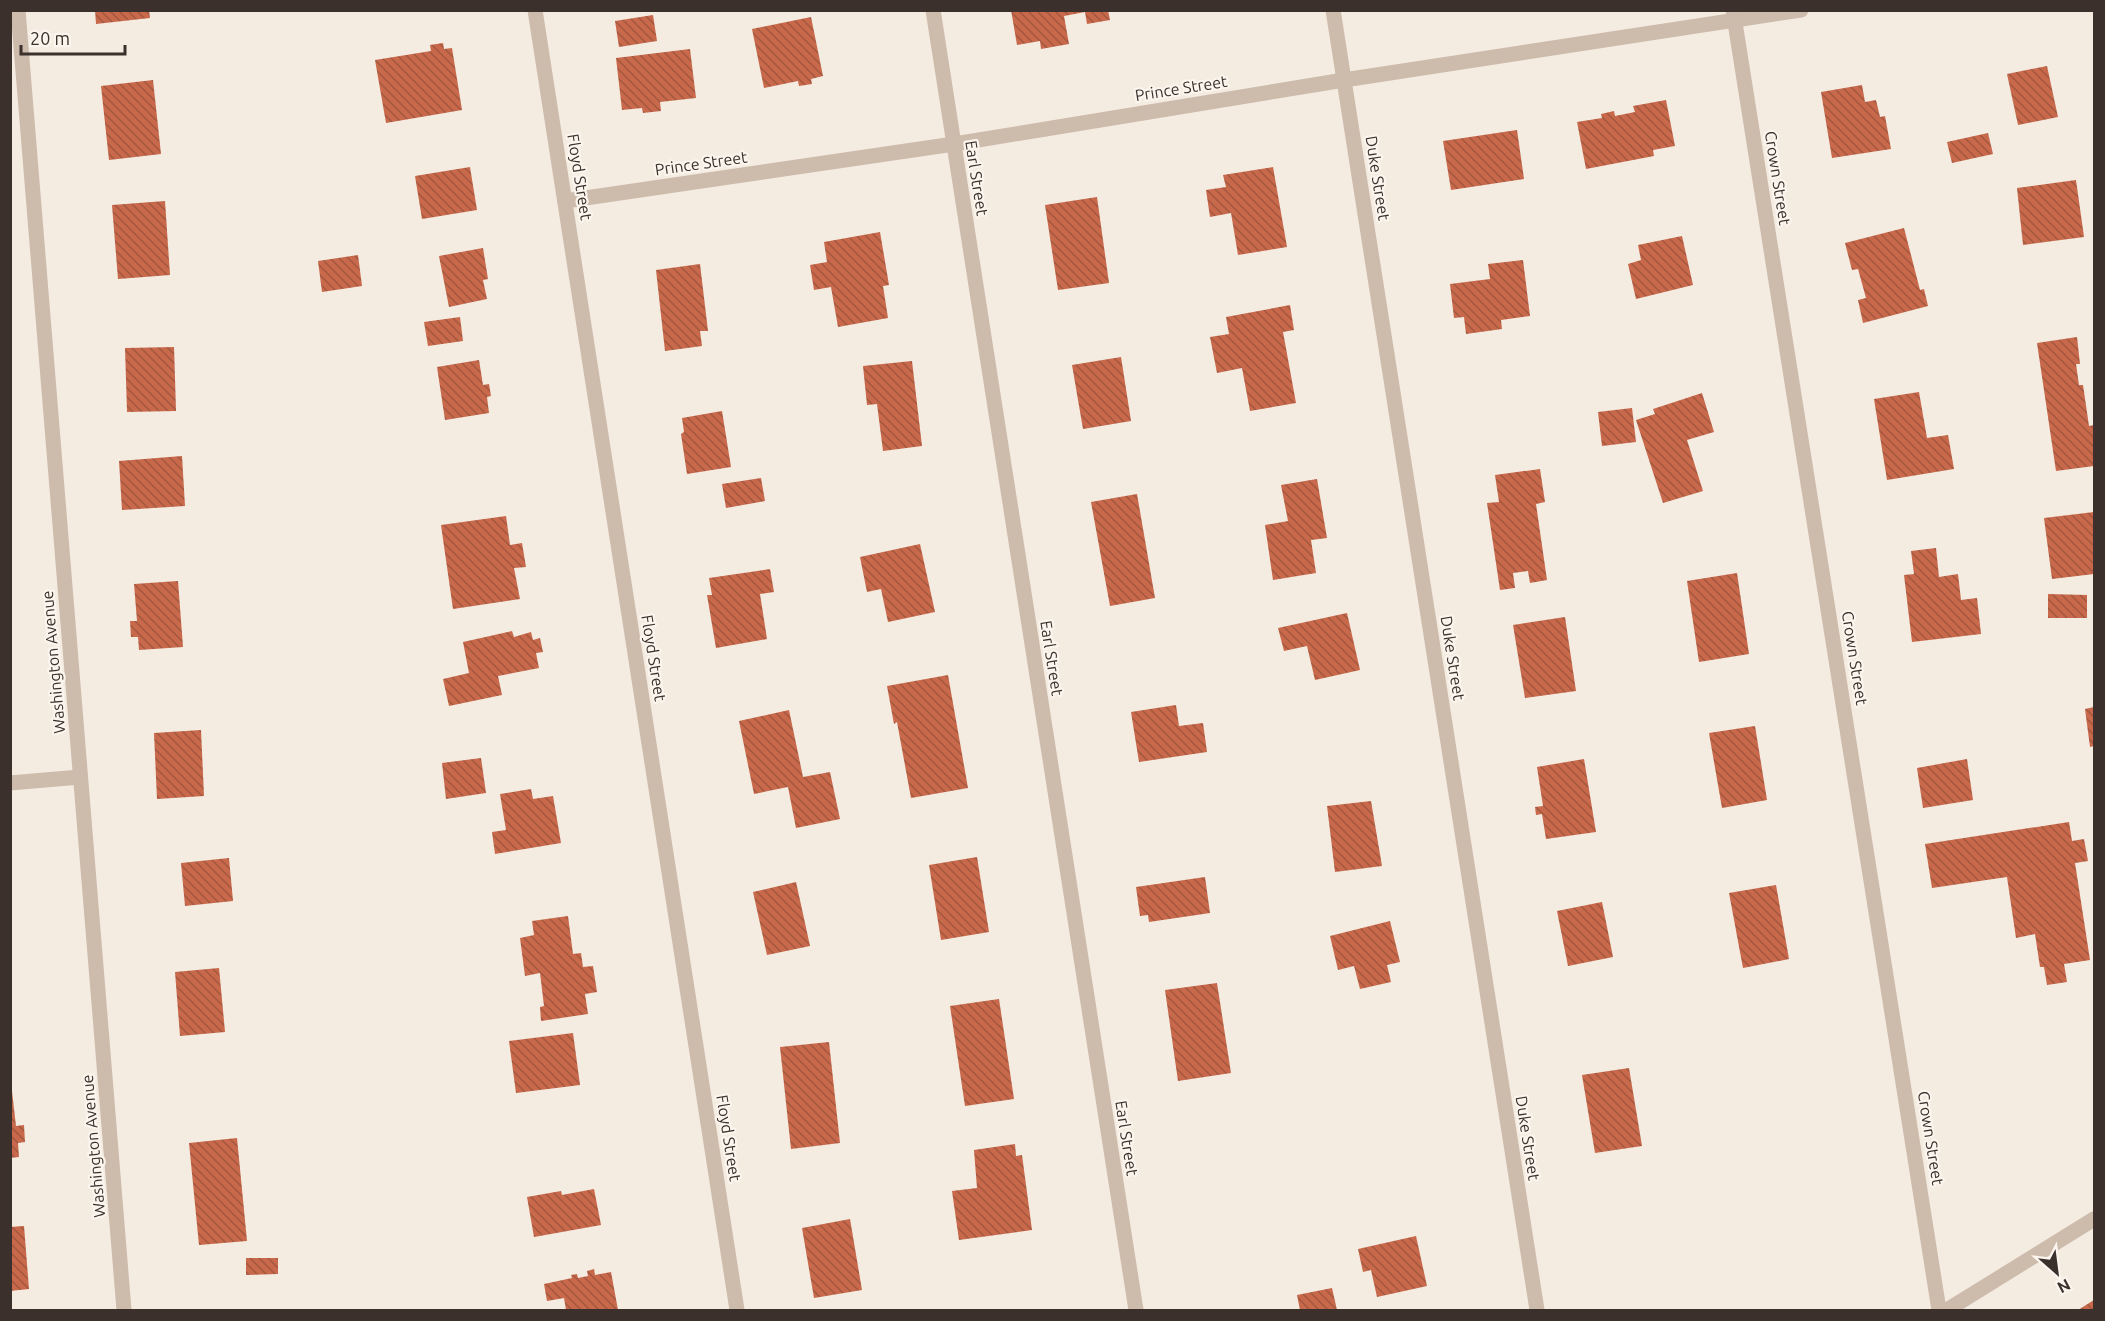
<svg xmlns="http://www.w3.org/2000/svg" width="2105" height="1321" viewBox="0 0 2105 1321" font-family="Ubuntu,sans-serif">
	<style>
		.building { fill: url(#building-back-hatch) }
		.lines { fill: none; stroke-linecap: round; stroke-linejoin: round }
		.minor { stroke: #cdbbac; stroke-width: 15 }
		.labels { text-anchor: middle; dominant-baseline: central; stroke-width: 4.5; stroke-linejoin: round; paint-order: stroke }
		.street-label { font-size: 16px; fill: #3b302b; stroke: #fbf5ee }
	</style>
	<defs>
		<pattern id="building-back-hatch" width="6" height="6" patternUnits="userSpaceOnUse" patternTransform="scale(1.5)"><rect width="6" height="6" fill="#c8694b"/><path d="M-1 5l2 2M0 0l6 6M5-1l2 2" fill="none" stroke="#a4573f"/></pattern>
	</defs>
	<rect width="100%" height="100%" fill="#f4ebe1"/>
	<g class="building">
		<path d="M95 10H149L150 18 96 24Z"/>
		<path d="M1011 10H1108L1110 20 1087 24 1085 12 1064 16 1069 44 1041 49 1040 41 1017 45Z"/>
		<path d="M653 15 657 41 619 47 615 21Z"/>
		<path d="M811 17 823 76 811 79 812 84 799 86 798 81 764 88 752 29Z"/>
		<path d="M443 43 444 49 452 48 462 110 386 123 375 60 431 51 430 45Z"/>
		<path d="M690 49 696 98 660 102 661 111 643 113 642 108 622 110 616 58Z"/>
		<path d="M2047 66 2058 117 2018 125 2007 74Z"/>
		<path d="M153 80 161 154 109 160 101 86Z"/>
		<path d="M1862 85 1865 102 1876 100 1880 117 1885 116 1891 149 1832 158 1821 92Z"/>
		<path d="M1666 100 1675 146 1653 150 1654 156 1586 169 1577 122 1602 118 1601 114 1614 111 1615 116 1635 112 1633 106Z"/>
		<path d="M1517 130 1524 179 1451 190 1443 141Z"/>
		<path d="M1988 133 1993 154 1952 163 1947 142Z"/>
		<path d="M470 167 477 210 422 219 415 176Z"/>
		<path d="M1273 167 1287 247 1238 255 1231 213 1210 217 1206 190 1226 187 1223 175Z"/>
		<path d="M2076 180 2084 237 2023 245 2017 188Z"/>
		<path d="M1097 197 1109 283 1058 290 1045 205Z"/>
		<path d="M165 201 170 275 118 279 112 205Z"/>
		<path d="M1904 228 1920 290 1924 289 1928 306 1863 323 1858 300 1866 298 1858 269 1852 270 1845 243Z"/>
		<path d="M880 232 889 285 883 286 888 318 838 327 831 287 814 290 810 265 827 262 824 242Z"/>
		<path d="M1682 236 1693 285 1636 299 1628 264 1641 260 1638 245Z"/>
		<path d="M483 248 488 279 483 280 487 299 449 307 439 256Z"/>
		<path d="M358 255 362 286 322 292 318 261Z"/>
		<path d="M1523 260 1530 316 1501 320 1502 329 1466 334 1464 317 1454 318 1450 284 1490 279 1488 264Z"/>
		<path d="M700 264 708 331H700L702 346 665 351 656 270Z"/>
		<path d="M1290 305 1294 330 1283 332 1296 403 1250 411 1242 368 1217 373 1210 337 1229 334 1226 317Z"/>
		<path d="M460 317 463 341 428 346 424 322Z"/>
		<path d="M2077 337 2080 364H2076L2079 385H2083L2089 426 2094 425V466L2056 471 2037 343Z"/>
		<path d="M174 347 176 411 127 412 125 348Z"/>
		<path d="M1121 357 1131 421 1083 429 1072 365Z"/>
		<path d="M479 360 483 385 489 384 491 396 487 397 489 413 445 420 437 367Z"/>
		<path d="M912 361 922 446 883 451 877 404 867 405 863 366Z"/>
		<path d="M1919 392 1927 438 1948 435 1954 469 1887 480 1874 399Z"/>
		<path d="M1702 393 1714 432 1687 440 1703 491 1663 503 1636 420 1655 414 1653 409Z"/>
		<path d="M1632 408 1636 442 1602 446 1598 412Z"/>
		<path d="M722 411 731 467 687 474 681 434 684 432 682 418Z"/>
		<path d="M182 456 185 506 122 510 119 461Z"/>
		<path d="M1540 469 1545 502 1536 504 1547 580 1530 583 1528 571 1513 573 1515 588 1500 590 1487 503 1499 502 1495 475Z"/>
		<path d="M761 478 765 501 726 508 722 484Z"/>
		<path d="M1317 479 1327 538 1311 540 1316 573 1273 580 1265 525 1288 521 1281 485Z"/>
		<path d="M1137 494 1155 598 1110 606 1091 502Z"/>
		<path d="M2094 512V574L2052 579 2044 518Z"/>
		<path d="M506 516 510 545 522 543 526 567 514 568 520 599 453 609 441 525Z"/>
		<path d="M920 544 935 612 888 622 881 589 867 592 860 557Z"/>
		<path d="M1936 548 1939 577 1958 574 1961 600 1977 598 1981 634 1912 642 1904 575 1914 574 1911 551Z"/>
		<path d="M770 569 774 592 760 594 767 639 716 648 707 595H712L709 578Z"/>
		<path d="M1737 573 1749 654 1699 662 1687 581Z"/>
		<path d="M178 581 183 647 139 650 138 637H131L130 621H137L134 584Z"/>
		<path d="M2048 594 2087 595V618H2048Z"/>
		<path d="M1347 613 1360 670 1315 680 1307 646 1284 651 1278 628Z"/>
		<path d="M1565 617 1576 691 1525 698 1513 625Z"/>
		<path d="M512 631 514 637 531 632 533 640 540 638 543 652 536 653 539 668 498 676 502 695 449 706 443 679 469 673 463 642Z"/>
		<path d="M948 675 968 788 911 798 897 722 894 724 887 686Z"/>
		<path d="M1176 705 1179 726 1203 723 1207 752 1139 762 1131 712Z"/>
		<path d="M2094 707V746L2090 747 2085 709Z"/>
		<path d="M789 710 803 777 830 772 840 819 796 828 788 787 754 794 739 721Z"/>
		<path d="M1755 726 1767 800 1722 808 1709 733Z"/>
		<path d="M201 730 204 796 157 799 154 733Z"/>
		<path d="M481 758 486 793 446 799 442 763Z"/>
		<path d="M1584 759 1596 832 1546 839 1542 814 1536 815 1535 807 1543 806 1537 767Z"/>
		<path d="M1967 759 1973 800 1923 808 1917 768Z"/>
		<path d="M531 789 533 799 553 796 561 843 495 854 492 832 506 830 500 794Z"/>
		<path d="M1371 801 1382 866 1335 872 1327 806Z"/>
		<path d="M2069 822 2072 841 2084 839 2088 861 2075 863 2090 960 2064 964 2067 982 2047 985 2044 967H2040L2035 934 2016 938 2007 877 1932 888 1925 844Z"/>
		<path d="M977 857 989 932 941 940 929 865Z"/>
		<path d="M229 858 233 901 185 906 181 863Z"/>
		<path d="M1205 877 1210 913 1149 922 1148 915 1140 916 1136 887Z"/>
		<path d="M796 882 810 946 767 955 753 892Z"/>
		<path d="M1776 885 1789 959 1743 968 1729 893Z"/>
		<path d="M1602 902 1613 957 1568 966 1557 911Z"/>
		<path d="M568 916 573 954 581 953 583 967 593 966 597 992 585 994 588 1014 541 1021 540 1007 544 1006 540 973 525 976 520 938 534 935 532 921Z"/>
		<path d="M1390 921 1400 962 1387 965 1391 982 1360 989 1354 966 1338 970 1330 936Z"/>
		<path d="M219 968 225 1032 180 1036 175 972Z"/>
		<path d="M1217 983 1231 1073 1178 1081 1165 990Z"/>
		<path d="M999 999 1014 1099 965 1106 950 1006Z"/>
		<path d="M573 1033 580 1085 516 1093 509 1041Z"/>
		<path d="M829 1042 840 1143 791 1149 780 1047Z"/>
		<path d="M1629 1068 1642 1146 1595 1153 1582 1075Z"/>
		<path d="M12 1091 16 1126 24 1125 25 1142 18 1143 19 1157 10 1158Z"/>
		<path d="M237 1138 247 1241 199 1245 189 1143Z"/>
		<path d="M1015 1144 1016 1156 1022 1155 1032 1230 959 1240 952 1191 977 1188 974 1150Z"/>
		<path d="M594 1189 601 1225 534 1237 527 1197 561 1191 562 1195Z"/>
		<path d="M850 1219 862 1290 814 1298 802 1228Z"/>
		<path d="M24 1226 29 1289 10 1291V1227Z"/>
		<path d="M1416 1236 1427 1286 1377 1297 1371 1270 1363 1272 1358 1249Z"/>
		<path d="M246 1258H278V1274L246 1275Z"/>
		<path d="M594 1269 595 1275 611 1272 618 1310H566L564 1298 547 1301 544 1284 572 1278 571 1275 577 1274 578 1278 588 1276 587 1271Z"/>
		<path d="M1332 1288 1337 1310H1300L1297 1295Z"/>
		<path d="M2094 1300V1310H2078Z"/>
	</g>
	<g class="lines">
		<g class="minor">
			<path d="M18 10 124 1310"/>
			<path d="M535 10 737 1310"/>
			<path d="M933 10 1136 1310"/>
			<path d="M1333 10 1537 1310"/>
			<path d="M1733 10 1939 1310"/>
			<path d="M565 201 954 144 1344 80 1801 10"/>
			<path d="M10 783 80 777"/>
			<path d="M1947 1310 2094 1219"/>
		</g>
	</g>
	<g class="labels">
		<g class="street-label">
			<text transform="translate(1181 88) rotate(-9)">Prince Street</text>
			<text transform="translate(701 163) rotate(-8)">Prince Street</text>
			<text transform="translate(580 177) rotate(81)">Floyd Street</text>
			<text transform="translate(977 178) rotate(81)">Earl Street</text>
			<text transform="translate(1378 178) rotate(81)">Duke Street</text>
			<text transform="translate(1778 178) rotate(81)">Crown Street</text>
			<text transform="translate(654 658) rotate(81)">Floyd Street</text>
			<text transform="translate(1052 658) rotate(81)">Earl Street</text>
			<text transform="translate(1453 658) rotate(81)">Duke Street</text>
			<text transform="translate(1855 658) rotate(81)">Crown Street</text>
			<text transform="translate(53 662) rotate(-95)">Washington Avenue</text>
			<text transform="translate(729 1138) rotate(81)">Floyd Street</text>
			<text transform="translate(1127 1138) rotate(81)">Earl Street</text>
			<text transform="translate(1528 1138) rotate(81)">Duke Street</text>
			<text transform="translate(1931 1138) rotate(81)">Crown Street</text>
			<text transform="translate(93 1146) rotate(-95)">Washington Avenue</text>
		</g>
	</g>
	<rect width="2105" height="1321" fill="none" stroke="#3b302b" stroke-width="24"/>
	<g transform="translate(2057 1273) rotate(152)" stroke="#fbf5ee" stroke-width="4.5" paint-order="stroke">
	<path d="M0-4.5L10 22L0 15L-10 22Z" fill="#3b302b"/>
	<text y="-9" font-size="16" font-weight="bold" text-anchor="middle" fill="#3b302b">N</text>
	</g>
	<path d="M21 45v9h104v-9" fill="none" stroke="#3b302b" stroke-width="3"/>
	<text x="30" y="45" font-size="18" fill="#3b302b" stroke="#fbf5ee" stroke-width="4.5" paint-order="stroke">20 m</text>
</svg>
